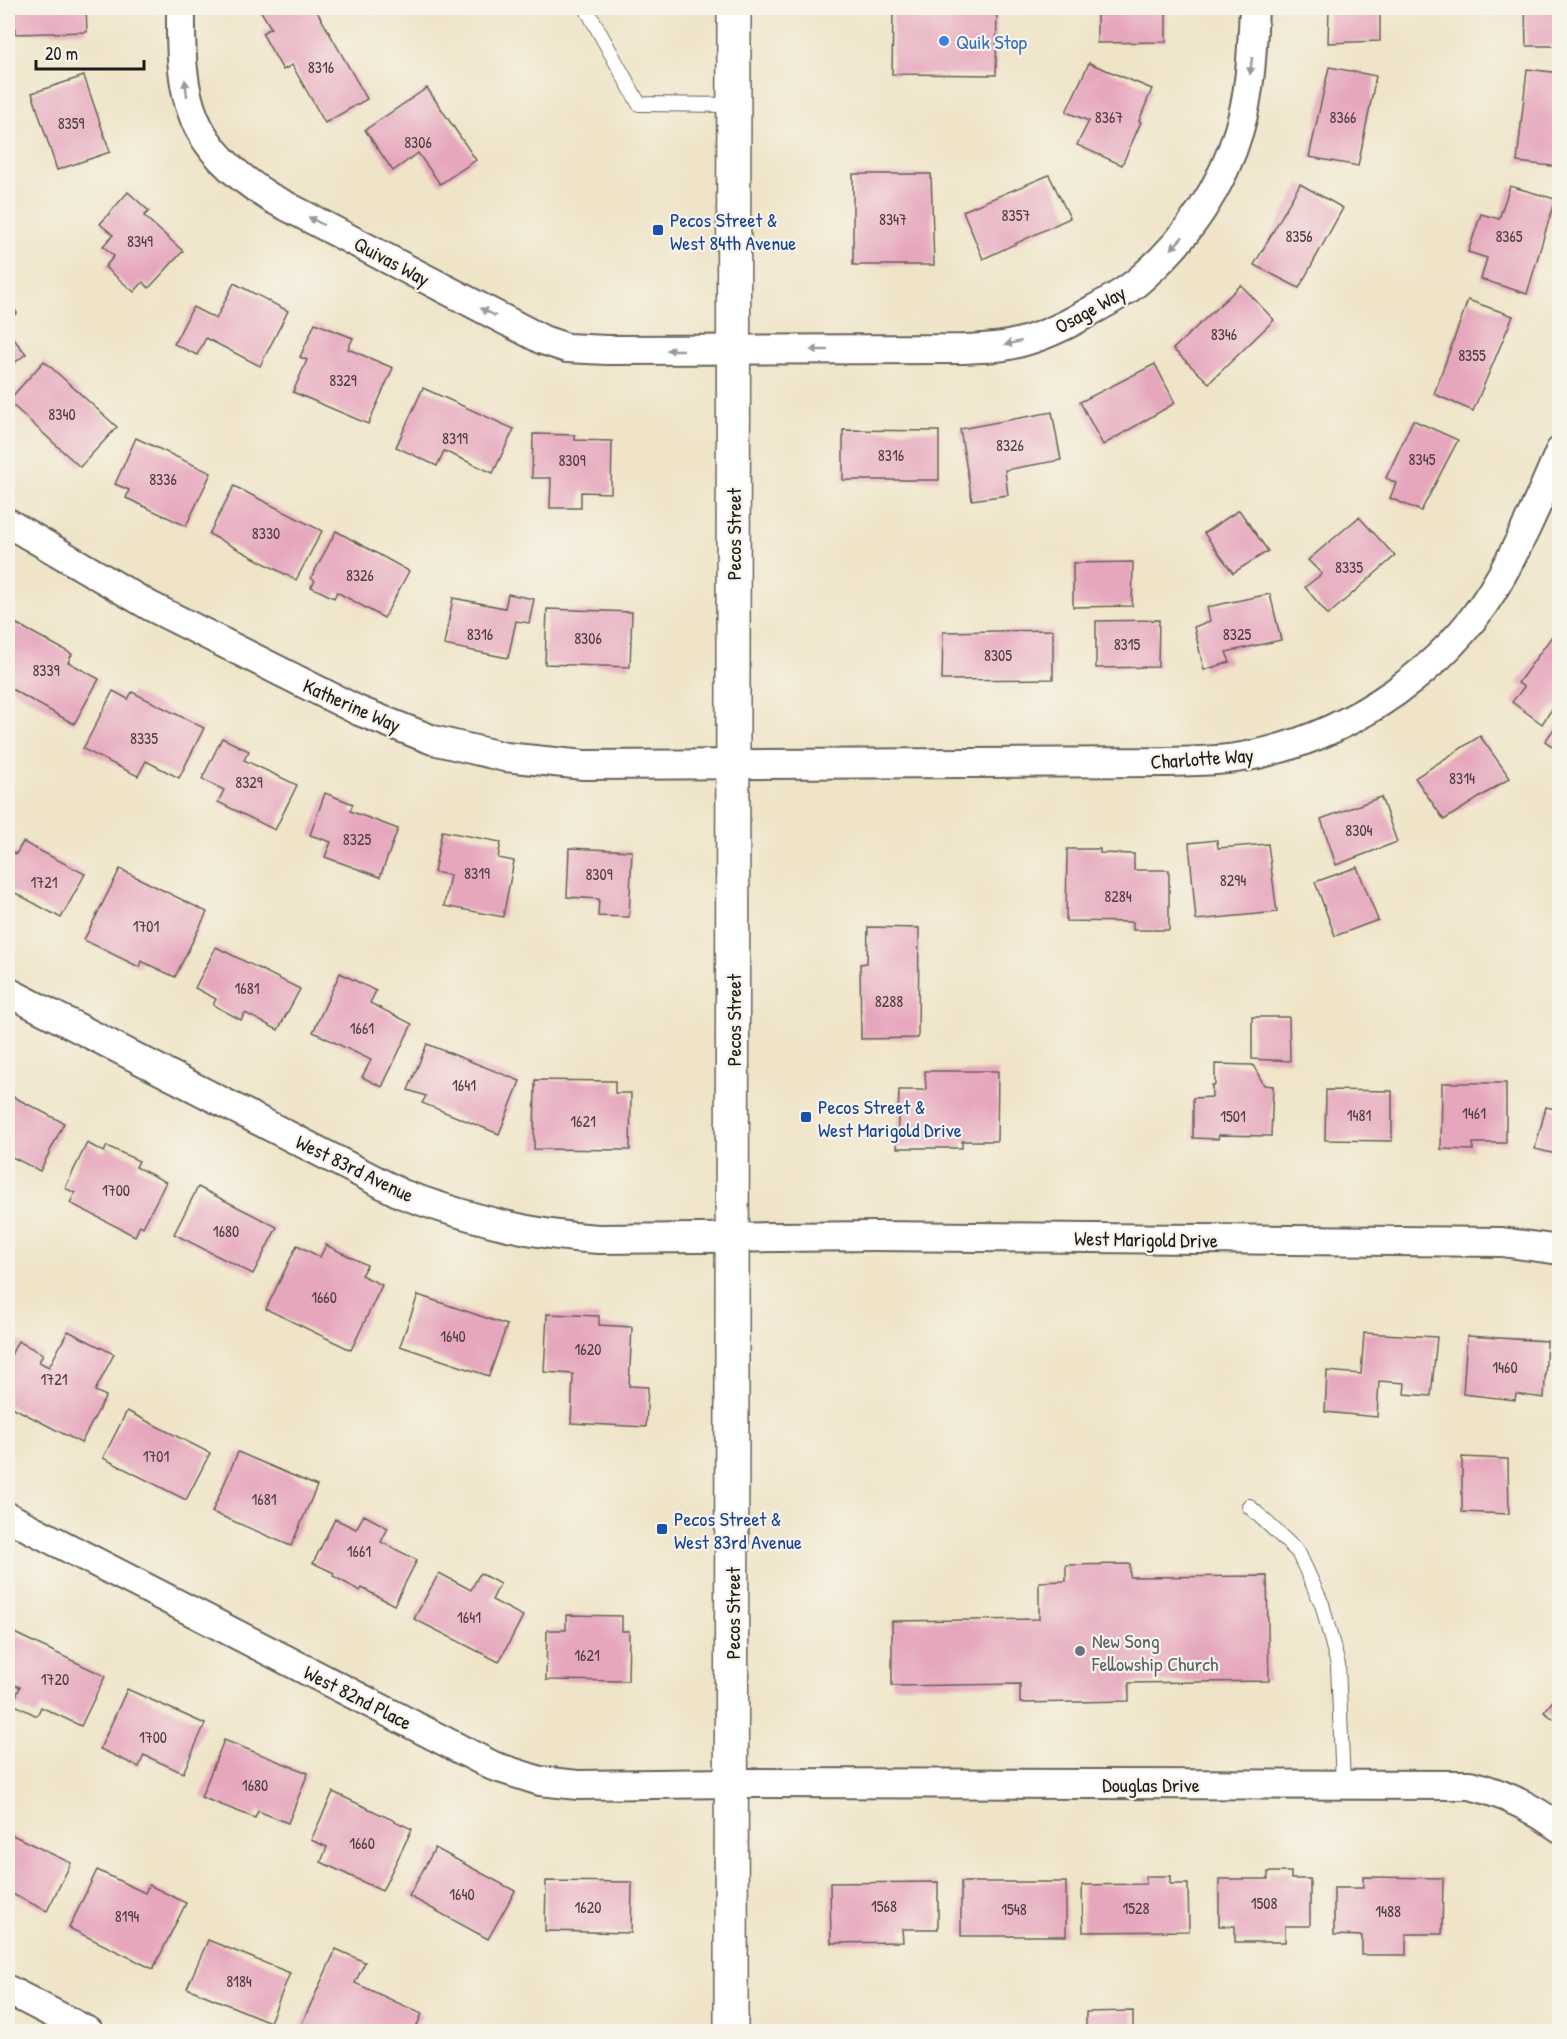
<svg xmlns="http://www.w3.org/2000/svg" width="1567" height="2039" viewBox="0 0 1567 2039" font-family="'Patrick Hand',sans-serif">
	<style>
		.building { fill: #e6a7bd }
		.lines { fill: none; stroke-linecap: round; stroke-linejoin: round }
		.service-casing { stroke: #666258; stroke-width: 16 }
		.minor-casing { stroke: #666258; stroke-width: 32 }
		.secondary-casing { stroke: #666258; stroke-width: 36 }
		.service { stroke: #fff; stroke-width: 14 }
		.minor { stroke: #fff; stroke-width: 28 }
		.secondary { stroke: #fff; stroke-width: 33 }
		.oneway { fill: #999 }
		.shop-dot { fill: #3f7fe0; stroke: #f7f3e8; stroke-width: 2 }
		.transit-dot { fill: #1a4fb4; stroke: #f7f3e8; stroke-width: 2 }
		.worship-dot { fill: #6b7280; stroke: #f7f3e8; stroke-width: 2 }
		.labels { text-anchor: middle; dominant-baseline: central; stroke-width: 4.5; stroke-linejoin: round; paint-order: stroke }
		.number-label { font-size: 16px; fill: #4e3f44 }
		.shop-label { font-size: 20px; fill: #366cbe; stroke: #f7f3e8; text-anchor: start }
		.transit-label { font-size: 20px; fill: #164399; stroke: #f7f3e8; text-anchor: start }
		.street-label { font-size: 20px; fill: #1c1c1c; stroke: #f7f3e8 }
		.worship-label { font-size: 20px; fill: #5b616d; stroke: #f7f3e8; text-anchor: start }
	</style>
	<rect width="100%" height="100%" fill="#f7f3e8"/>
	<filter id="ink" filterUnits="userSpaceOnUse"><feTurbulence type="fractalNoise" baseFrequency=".0167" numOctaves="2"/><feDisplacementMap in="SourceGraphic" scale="12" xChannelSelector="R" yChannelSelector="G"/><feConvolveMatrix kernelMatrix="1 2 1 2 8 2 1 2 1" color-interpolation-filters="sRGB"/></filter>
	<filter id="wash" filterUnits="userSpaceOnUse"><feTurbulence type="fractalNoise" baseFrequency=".008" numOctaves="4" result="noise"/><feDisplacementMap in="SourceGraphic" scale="24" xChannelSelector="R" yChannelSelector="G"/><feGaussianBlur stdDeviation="1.35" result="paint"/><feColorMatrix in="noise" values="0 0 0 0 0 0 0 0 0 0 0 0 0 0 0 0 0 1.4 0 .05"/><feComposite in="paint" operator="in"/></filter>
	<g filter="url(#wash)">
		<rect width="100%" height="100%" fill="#efe4c8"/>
		<g id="blocks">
			<g class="building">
				<path d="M14 8H86L87 32 15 34Z"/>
				<path d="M259 8H315L367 99 325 123 292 65 283 70 262 33 271 28Z"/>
				<path d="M893 8H997L996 75 892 74Z"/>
				<path d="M1097 8H1166V42L1097 43Z"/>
				<path d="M1329 8H1380V41L1328 43Z"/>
				<path d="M1525 8H1560V46H1526Z"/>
				<path d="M1089 63 1152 89 1139 121 1141 122 1122 165 1077 145 1089 121 1066 112Z"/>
				<path d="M1329 67 1376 76 1358 166 1309 157Z"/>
				<path d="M1527 69 1560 73V167L1517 162Z"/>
				<path d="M84 76 110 152 57 170 32 93Z"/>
				<path d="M427 88 476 160 440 184 418 153 393 171 365 130Z"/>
				<path d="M853 174H931L934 265H853Z"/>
				<path d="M1049 175 1070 218 983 259 963 211Z"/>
				<path d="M1300 184 1343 208 1299 288 1254 265Z"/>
				<path d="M1510 186 1555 199 1527 294 1481 279 1487 258 1468 252 1481 214 1499 219Z"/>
				<path d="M128 192 149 211 144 216 183 251 149 288 143 282 134 292 105 267 114 256 103 246 113 235 100 224Z"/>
				<path d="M234 283 288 311 260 366 206 338 197 355 174 344 193 307 216 319Z"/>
				<path d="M1241 285 1274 320 1209 383 1173 349Z"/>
				<path d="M1468 300 1513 316 1473 411 1434 394Z"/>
				<path d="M8 302 17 313 8 320Z"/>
				<path d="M315 323 353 338 348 349 393 368 368 424 293 392 307 360 300 357Z"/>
				<path d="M8 332 26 354 8 368Z"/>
				<path d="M44 361 117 427 80 467 8 401Z"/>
				<path d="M1155 364 1175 403 1103 445 1080 402Z"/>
				<path d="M423 388 514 429 493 473 444 451 437 466 396 447Z"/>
				<path d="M1052 412 1061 460 1005 470 1008 495 972 500 960 429Z"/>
				<path d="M1413 420 1458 440 1421 511 1390 498 1396 483 1386 478Z"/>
				<path d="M843 430 939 431V480H843Z"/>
				<path d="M533 434 575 435V440L612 441 611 493 581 492V508H550L551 478H532Z"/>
				<path d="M136 438 211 473 186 526 126 498 129 490 115 484Z"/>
				<path d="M234 486 322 531 296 580 209 534Z"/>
				<path d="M1239 510 1268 551 1233 573 1204 533Z"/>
				<path d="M1359 517 1395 556 1328 615 1305 587 1322 574 1308 560Z"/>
				<path d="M336 531 409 571 384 618 337 592 334 598 311 587 315 581 311 578Z"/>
				<path d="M1133 562 1132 606 1073 607V563Z"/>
				<path d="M508 594 534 599 529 623 516 621 508 658 444 645 453 598 505 608Z"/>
				<path d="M1270 594 1281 640 1226 652 1230 662 1204 670 1194 627 1210 621 1207 607Z"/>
				<path d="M547 609 632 612 630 667 545 664Z"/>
				<path d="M1159 620 1158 667 1096 668V621Z"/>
				<path d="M17 624 72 654 68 662 99 679 74 724 8 687V642Z"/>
				<path d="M1053 630V679L942 680 943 632Z"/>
				<path d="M1555 632 1560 635V709L1554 706 1542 724 1512 702 1524 687 1518 683Z"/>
				<path d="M113 691 128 699 132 692 204 728 179 778 146 761 138 776 83 749Z"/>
				<path d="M1560 721V752L1545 741Z"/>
				<path d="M1480 736 1510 778 1444 820 1415 778Z"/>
				<path d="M222 738 249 751 244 760 297 785 275 830 218 802 224 790 202 779Z"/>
				<path d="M325 793 353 804 350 811 398 829 380 877 325 857 331 842 310 835Z"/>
				<path d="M1381 797 1397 842 1336 865 1321 819Z"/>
				<path d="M442 831 501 842 498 858 514 861 503 917 444 906 450 875 434 872Z"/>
				<path d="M1217 840 1218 848 1268 844 1277 912 1196 920 1189 843Z"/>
				<path d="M23 842 85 874 61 918 10 890 8 895V850L16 854Z"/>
				<path d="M569 848 632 851 629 917 598 916 599 899 567 897Z"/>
				<path d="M1067 849H1100V853L1134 854V870H1169V930H1133V922L1066 921Z"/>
				<path d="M1357 867 1378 920 1335 936 1315 882Z"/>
				<path d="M120 869 207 912 175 977 141 961 139 967 84 940Z"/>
				<path d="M868 927 919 928 918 1038 861 1039 860 964 867 963Z"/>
				<path d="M216 947 300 989 278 1030 245 1013 241 1020 213 1005 216 999 195 988Z"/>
				<path d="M340 973 376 991 370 1003 412 1024 382 1087 362 1077 371 1060 313 1032Z"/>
				<path d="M1252 1017H1289L1290 1061 1252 1059Z"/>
				<path d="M427 1044 520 1081 499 1134 422 1103 426 1096 408 1090Z"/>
				<path d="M1215 1064 1253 1065 1264 1085 1273 1086 1271 1136 1219 1135 1218 1139 1193 1138V1098L1212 1097V1085H1215Z"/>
				<path d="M925 1071H998L997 1141H962V1148H897L899 1090H926Z"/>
				<path d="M535 1080 615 1081V1093H631L630 1150 534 1149Z"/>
				<path d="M1442 1083H1506V1143H1473V1150L1441 1149Z"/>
				<path d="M1326 1090 1392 1091V1141L1325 1140Z"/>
				<path d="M8 1094 64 1123 40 1171 8 1155Z"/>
				<path d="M1546 1107 1560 1110V1155L1535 1149Z"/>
				<path d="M87 1143 104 1152 107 1146 139 1161 136 1167 166 1182 143 1227 140 1225 135 1236 70 1203 75 1193 65 1188Z"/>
				<path d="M198 1187 277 1227 253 1274 174 1234Z"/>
				<path d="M297 1245 320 1257 326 1245 367 1265 361 1275 382 1285 351 1350 266 1309Z"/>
				<path d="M418 1295 507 1325 489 1376 400 1346Z"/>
				<path d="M547 1314 599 1316V1325L632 1327 629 1386 648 1387 646 1427 571 1423 573 1374 544 1372Z"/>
				<path d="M68 1331 114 1354 95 1391 106 1396 81 1443 8 1405V1361L18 1341 43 1354 39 1362 49 1367Z"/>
				<path d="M1364 1333 1437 1337 1431 1396 1404 1394 1405 1383 1379 1381 1377 1417 1325 1412 1327 1371 1361 1374Z"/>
				<path d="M1467 1336 1547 1341 1544 1398 1516 1394 1515 1400 1463 1394Z"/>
				<path d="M127 1411 210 1453 186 1500 103 1458Z"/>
				<path d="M238 1452 317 1486 291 1546 212 1512Z"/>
				<path d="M1462 1457 1508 1459 1509 1514 1462 1512Z"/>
				<path d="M364 1515 388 1528 381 1542 417 1560 394 1605 362 1588 360 1591 333 1576 334 1573 313 1563 335 1519 356 1529Z"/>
				<path d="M1130 1564V1577L1267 1576 1269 1681 1129 1683V1701L1020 1703V1684L892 1686V1621L1039 1619V1582L1066 1581V1565Z"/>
				<path d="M439 1573 471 1590 480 1573 500 1584 492 1600 523 1616 499 1662 414 1619Z"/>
				<path d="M566 1615 622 1616V1631H629L628 1681 546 1680 547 1630H566Z"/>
				<path d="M8 1630 105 1676 81 1726 41 1707 37 1716 13 1704 20 1687 8 1682Z"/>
				<path d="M127 1689 205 1724 183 1773 144 1755 139 1767 100 1749Z"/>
				<path d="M1560 1692V1723L1544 1712Z"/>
				<path d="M224 1740 308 1773 288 1823 258 1811 255 1818 201 1797Z"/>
				<path d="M333 1792 412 1829 382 1891 321 1862 327 1847 311 1840Z"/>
				<path d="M8 1833 71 1863 47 1911 8 1892Z"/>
				<path d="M435 1848 515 1891 488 1939 409 1896Z"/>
				<path d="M97 1870 145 1893 149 1885 186 1903 153 1969 69 1928Z"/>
				<path d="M1268 1872H1291V1879H1310V1926H1285V1942H1235V1926H1219V1879H1268Z"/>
				<path d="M1145 1876H1170V1884H1188L1189 1931 1083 1932 1082 1885 1146 1884Z"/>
				<path d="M1363 1877 1443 1878 1442 1934H1406V1955H1362V1936L1334 1935V1888H1363Z"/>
				<path d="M546 1881 632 1882 631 1933 545 1931Z"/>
				<path d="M938 1882V1929H902L903 1942 831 1943 830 1883Z"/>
				<rect x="961" y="1882" width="105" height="54"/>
				<path d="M208 1940 290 1973 270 2022 187 1988Z"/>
				<path d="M336 1949 365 1962 355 1983 422 2014 414 2032H298Z"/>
				<path d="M1133 2011V2032H1086V2012Z"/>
			</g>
		</g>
	</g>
	<g filter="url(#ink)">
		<use href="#blocks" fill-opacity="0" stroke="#666258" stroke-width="1.5"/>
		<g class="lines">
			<g class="service-casing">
				<g id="service">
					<path d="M586 8 639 104 734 105"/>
					<path d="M1249 1506 1298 1552 1322 1604 1338 1665 1343 1785"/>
				</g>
			</g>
			<g class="minor-casing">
				<g id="minor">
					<path d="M181 8C180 101 188 146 271 198L543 340 567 348 607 350 964 349C979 348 995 348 1009 345 1038 339 1064 327 1089 312 1109 301 1130 290 1146 274 1189 236 1223 185 1239 130 1251 90 1252 49 1254 8"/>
					<path d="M8 523 150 606 359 711 433 740 505 757 584 765 1166 762C1200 761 1233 761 1266 752 1356 730 1444 669 1493 590 1520 545 1540 498 1560 451"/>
					<path d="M8 992 402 1194C466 1217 529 1235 598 1239L875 1236 1502 1242 1560 1250"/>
					<path d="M8 1517 493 1766 540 1781 578 1785 732 1783 1470 1785C1503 1793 1532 1807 1560 1828"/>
					<path d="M8 1990 89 2032"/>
				</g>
			</g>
			<g class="secondary-casing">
				<path id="secondary" d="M731 2032 734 8"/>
			</g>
			<use href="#service" class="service"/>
			<use href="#minor" class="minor"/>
			<use href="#secondary" class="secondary"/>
		</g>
		<defs><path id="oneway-solid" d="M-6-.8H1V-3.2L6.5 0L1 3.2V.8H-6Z" transform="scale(1.5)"/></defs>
		<g class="oneway">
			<use href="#oneway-solid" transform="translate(1251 66) rotate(97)"/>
			<use href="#oneway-solid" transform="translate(186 88) rotate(-97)"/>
			<use href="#oneway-solid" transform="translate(316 221) rotate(-152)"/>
			<use href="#oneway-solid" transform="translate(1177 243) rotate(133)"/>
			<use href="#oneway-solid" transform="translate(488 312) rotate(-152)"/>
			<use href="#oneway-solid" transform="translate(1013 343) rotate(166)"/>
			<use href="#oneway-solid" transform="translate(675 350) rotate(180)"/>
			<use href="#oneway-solid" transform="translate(819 350) rotate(180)"/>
		</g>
	</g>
	<circle class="shop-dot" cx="944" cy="41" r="6"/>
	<g class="transit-dot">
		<rect x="652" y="224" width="12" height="12" rx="3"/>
		<rect x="800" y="1111" width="12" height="12" rx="3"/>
		<rect x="656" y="1523" width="12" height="12" rx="3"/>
	</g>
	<circle class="worship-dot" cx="1080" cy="1651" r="6"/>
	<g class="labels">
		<g class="number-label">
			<text x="321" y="67">8316</text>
			<text x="1109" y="117">8367</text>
			<text x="1343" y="117">8366</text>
			<text x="71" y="123">8359</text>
			<text x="418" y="142">8306</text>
			<text x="1016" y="215">8357</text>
			<text x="893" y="219">8347</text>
			<text x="1299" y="236">8356</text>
			<text x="1509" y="236">8365</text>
			<text x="140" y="241">8349</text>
			<text x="1224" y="334">8346</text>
			<text x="1472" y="355">8355</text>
			<text x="343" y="380">8329</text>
			<text x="62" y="414">8340</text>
			<text x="455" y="438">8319</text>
			<text x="1010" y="445">8326</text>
			<text x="891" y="455">8316</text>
			<text x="1422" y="459">8345</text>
			<text x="572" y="460">8309</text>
			<text x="163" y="479">8336</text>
			<text x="266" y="533">8330</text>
			<text x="1349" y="567">8335</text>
			<text x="360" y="575">8326</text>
			<text x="480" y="634">8316</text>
			<text x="1237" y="634">8325</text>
			<text x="588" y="638">8306</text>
			<text x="1127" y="644">8315</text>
			<text x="998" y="655">8305</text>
			<text x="46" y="670">8339</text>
			<text x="144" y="738">8335</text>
			<text x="1462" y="778">8314</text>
			<text x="249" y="782">8329</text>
			<text x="1359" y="830">8304</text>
			<text x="357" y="839">8325</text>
			<text x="477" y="873">8319</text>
			<text x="599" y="874">8309</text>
			<text x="1233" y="880">8294</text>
			<text x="44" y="882">1721</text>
			<text x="1118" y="896">8284</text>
			<text x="146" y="926">1701</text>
			<text x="247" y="988">1681</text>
			<text x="889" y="1001">8288</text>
			<text x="362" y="1028">1661</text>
			<text x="464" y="1085">1641</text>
			<text x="1474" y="1113">1461</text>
			<text x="1359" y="1115">1481</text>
			<text x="1233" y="1116">1501</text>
			<text x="583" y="1121">1621</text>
			<text x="116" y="1190">1700</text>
			<text x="226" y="1231">1680</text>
			<text x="324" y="1297">1660</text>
			<text x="453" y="1336">1640</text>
			<text x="588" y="1349">1620</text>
			<text x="1505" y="1367">1460</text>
			<text x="54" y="1379">1721</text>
			<text x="156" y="1456">1701</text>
			<text x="264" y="1499">1681</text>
			<text x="359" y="1551">1661</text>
			<text x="469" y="1617">1641</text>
			<text x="587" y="1655">1621</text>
			<text x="55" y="1679">1720</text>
			<text x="153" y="1737">1700</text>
			<text x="255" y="1785">1680</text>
			<text x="362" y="1843">1660</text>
			<text x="462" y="1894">1640</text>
			<text x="1264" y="1903">1508</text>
			<text x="884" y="1906">1568</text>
			<text x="588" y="1907">1620</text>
			<text x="1136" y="1908">1528</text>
			<text x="1014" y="1909">1548</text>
			<text x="1388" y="1911">1488</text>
			<text x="127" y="1916">8194</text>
			<text x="239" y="1981">8184</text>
		</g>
		<g class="shop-label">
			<text x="956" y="41">Quik Stop</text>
		</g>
		<g class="transit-label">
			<text x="670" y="219">Pecos Street &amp;<tspan x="670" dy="23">West 84th Avenue</tspan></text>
			<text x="818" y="1106">Pecos Street &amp;<tspan x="818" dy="23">West Marigold Drive</tspan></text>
			<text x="674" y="1518">Pecos Street &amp;<tspan x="674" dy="23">West 83rd Avenue</tspan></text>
		</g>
		<g class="street-label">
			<text transform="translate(392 261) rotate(28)">Quivas Way</text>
			<text transform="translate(1090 309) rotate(-29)">Osage Way</text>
			<text transform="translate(733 534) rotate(-90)">Pecos Street</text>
			<text transform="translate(352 705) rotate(24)">Katherine Way</text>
			<text transform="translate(1202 758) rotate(-4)">Charlotte Way</text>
			<text transform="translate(733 1020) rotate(-90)">Pecos Street</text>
			<text transform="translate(355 1168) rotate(26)">West 83rd Avenue</text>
			<text transform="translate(1146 1239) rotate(1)">West Marigold Drive</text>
			<text transform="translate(732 1613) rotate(-90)">Pecos Street</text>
			<text transform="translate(358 1697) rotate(27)">West 82nd Place</text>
			<text x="1151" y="1784">Douglas Drive</text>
		</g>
		<g class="worship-label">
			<text x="1092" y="1640">New Song<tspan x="1092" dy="23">Fellowship Church</tspan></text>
		</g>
	</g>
	<rect width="1567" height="2039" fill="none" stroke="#f7f3e8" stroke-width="30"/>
	<path d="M36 60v9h108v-9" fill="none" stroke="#1c1c1c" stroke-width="3"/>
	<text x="45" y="60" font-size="18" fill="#1c1c1c" stroke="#f7f3e8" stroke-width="4.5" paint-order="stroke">20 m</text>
</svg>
